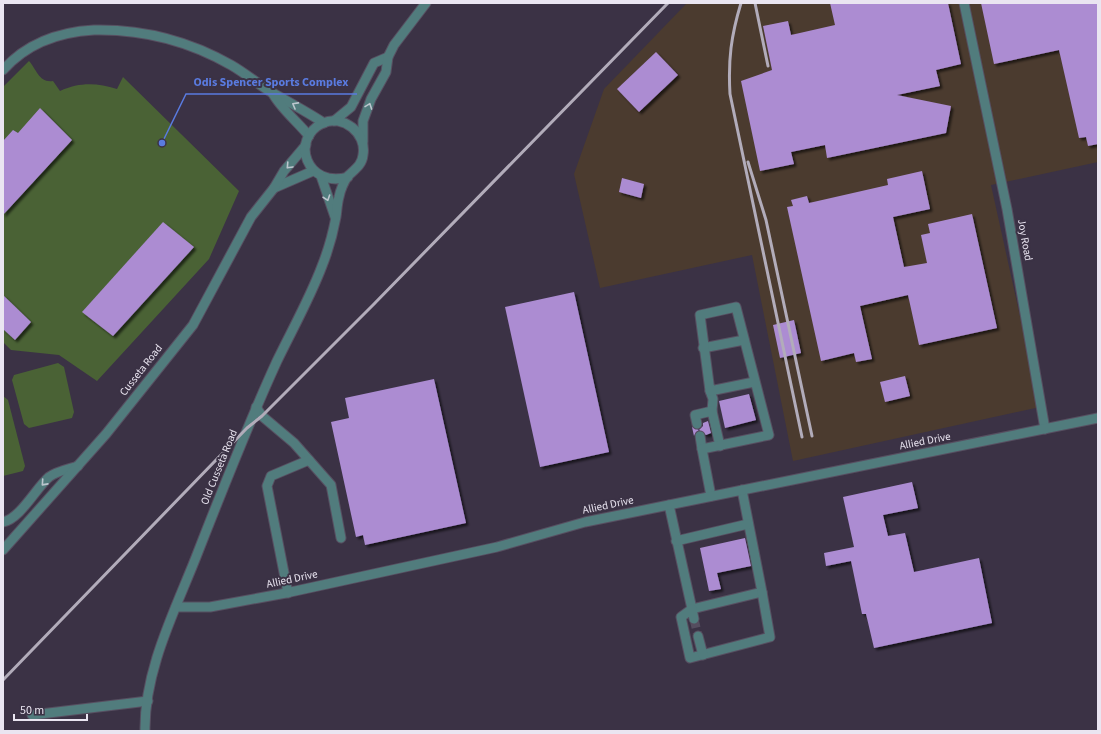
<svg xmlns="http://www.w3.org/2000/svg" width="1101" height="734" viewBox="0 0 1101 734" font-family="'Source Sans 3',sans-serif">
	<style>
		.industrial { fill: #4b3b2f }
		.green { fill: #4a6235 }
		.building { fill: #ac8cd2; filter: url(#shadow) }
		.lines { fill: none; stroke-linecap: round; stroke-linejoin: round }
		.minor-tunnel { stroke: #554d5f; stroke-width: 9; stroke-dasharray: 9 4.5; stroke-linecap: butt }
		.minor-casing { stroke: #574f61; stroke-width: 11 }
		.minor { stroke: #517c7d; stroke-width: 9 }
		.rail { stroke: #b2acba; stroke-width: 3 }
		.oneway { stroke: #bcc6ce }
		.labels { text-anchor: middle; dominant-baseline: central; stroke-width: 4; stroke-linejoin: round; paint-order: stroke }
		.street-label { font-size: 11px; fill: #eae5f1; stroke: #3b3245 }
		.leader { fill: none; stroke: #5a7be0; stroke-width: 1.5 }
		.callout-dot { fill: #5a7be0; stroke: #3b3245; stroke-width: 1.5 }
		.callout-label { font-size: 12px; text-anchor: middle; font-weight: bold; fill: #5a7be0; stroke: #3b3245; stroke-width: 4; stroke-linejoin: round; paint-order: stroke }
	</style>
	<defs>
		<filter id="shadow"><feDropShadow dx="2.5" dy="2.5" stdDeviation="1" flood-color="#0009"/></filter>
	</defs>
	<rect width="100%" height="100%" fill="#3b3245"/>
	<path class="industrial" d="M687 3H1098V162L991 185 1040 407 793 461 752 255 600 288 574 174 604 89Z"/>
	<g class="green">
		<path d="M29 61C37 70 39 83 53 81L60 91C80 82 97 83 117 89L123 77 239 191 209 259 97 381 59 355 11 350 3 342V87Z"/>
		<path d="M58 363 64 367 74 412 72 418 29 428 24 424 12 380 14 375Z"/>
		<path d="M3 396 8 400 25 466 23 471 3 476Z"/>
	</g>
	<g class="building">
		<path d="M830 3H948L961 64 936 70 940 86 897 95 951 106 946 133 827 158 825 145 791 152 794 164 760 171 741 81 772 70 763 26 788 21 791 35 835 25Z"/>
		<path d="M981 3H1098V144L1088 146 1086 137 1079 138 1059 50 994 64Z"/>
		<path d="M656 52 678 75 639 112 617 89Z"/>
		<path d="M40 108 72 140 3 215V141L13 130 18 133Z"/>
		<path d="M922 171 930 209 893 217 904 267 927 263 921 235 930 233 928 224 972 214 997 328 919 345 908 295 860 306 872 359 856 362 854 353 821 361 787 207 793 206 791 200 807 196 809 203 888 185 887 179Z"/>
		<path d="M622 178 644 184 641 198 619 192Z"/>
		<path d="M163 222 194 247 113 336 82 312Z"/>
		<path d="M574 292 609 452 540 467 505 307Z"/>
		<path d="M3 295 31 322 15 340 3 329Z"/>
		<path d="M794 320 801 353 780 358 773 325Z"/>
		<path d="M905 376 910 396 885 402 880 382Z"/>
		<path d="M434 379 466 523 365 545 363 535 356 537 331 422 349 418 345 398Z"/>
		<path d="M749 394 756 420 725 428 719 401Z"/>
		<path d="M708 421 711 433 706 435 699 430 696 432 694 436 692 427 699 430 703 426V423Z"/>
		<path d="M912 482 918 508 883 515 888 536 905 533 914 572 979 558 992 623 874 648 866 614H862L851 561 826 566 824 553 854 547 843 497Z"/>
		<path d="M745 538 751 566 717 573 721 589 709 591 700 548Z"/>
	</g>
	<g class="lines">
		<path class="minor-tunnel" d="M694 619 698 636"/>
		<g class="minor-casing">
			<g id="minor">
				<path d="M964 3 1007 209 1045 429"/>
				<path d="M3 70C27 43 58 32 94 30 142 29 189 41 231 65 245 73 258 84 271 92 289 102 307 112 324 123"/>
				<path d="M272 92C280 108 297 121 309 136"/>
				<path d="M334 121 351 107 374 63 388 57"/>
				<path d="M363 142V121L371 99 386 72 388 57 394 45 426 3"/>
				<path d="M321 176 335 217"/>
				<path d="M274 188 313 171"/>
				<path d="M703 348 744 340"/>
				<path d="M710 391 713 399 712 411"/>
				<path d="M256 407 262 416 294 443 331 485 341 538"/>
				<path d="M697 424 695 415 712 411 720 446"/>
				<path d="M700 436 702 449"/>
				<path d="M711 496 702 449 769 435 736 307 700 315 710 391 754 382"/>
				<path d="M669 505 692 609 762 592 742 490"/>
				<path d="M3 522C20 519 36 488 49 477 57 471 69 469 78 466"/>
				<path d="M676 541 748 524"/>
				<path d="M3 550 106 434 193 325 251 217 274 188 284 171 306 145"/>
				<path d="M288 593 267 486 271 476 309 460"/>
				<path d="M176 607H210L286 593 497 547 585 522 1098 418"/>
				<path d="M694 619 692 609 681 617 690 658 770 637 762 592"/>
				<path d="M698 636 703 655"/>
				<path d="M32 715 148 701"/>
				<path d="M145 731C144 669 176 609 198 552 223 488 248 424 277 361 292 330 310 298 322 266 328 251 333 233 336 217 337 211 337 204 339 197 340 191 344 181 348 176 355 169 362 165 363 155 367 133 343 114 323 123 289 139 307 189 348 177"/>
			</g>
		</g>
		<use href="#minor" class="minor"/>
		<g class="rail">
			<path d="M741 3C731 36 728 60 730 94L802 437"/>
			<path d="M755 3 768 66"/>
			<path d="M748 162 766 220 812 436"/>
			<path d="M3 680 247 428 262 416 373 305 668 3"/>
		</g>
	</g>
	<defs><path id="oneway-chevron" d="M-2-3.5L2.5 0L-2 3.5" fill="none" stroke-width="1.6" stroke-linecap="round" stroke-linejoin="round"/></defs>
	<g class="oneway">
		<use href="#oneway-chevron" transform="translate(295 105) rotate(-151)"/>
		<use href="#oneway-chevron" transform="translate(369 106) rotate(-70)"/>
		<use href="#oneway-chevron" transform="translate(289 166) rotate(133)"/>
		<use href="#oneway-chevron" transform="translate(327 198) rotate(71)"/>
		<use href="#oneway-chevron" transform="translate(44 483) rotate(132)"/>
	</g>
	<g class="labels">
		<g class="street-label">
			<text transform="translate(1025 240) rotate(80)">Joy Road</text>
			<text transform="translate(141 370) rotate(-52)">Cusseta Road</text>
			<text transform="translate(925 441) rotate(-11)">Allied Drive</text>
			<text transform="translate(219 467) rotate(-68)">Old Cusseta Road</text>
			<text transform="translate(608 505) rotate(-12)">Allied Drive</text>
			<text transform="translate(292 579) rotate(-12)">Allied Drive</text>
		</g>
	</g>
	<path class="leader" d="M162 143L186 94H357"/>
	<circle class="callout-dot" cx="162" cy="143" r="4"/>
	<g class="callout-label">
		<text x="271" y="86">Odis Spencer Sports Complex</text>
	</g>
	<rect width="1101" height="734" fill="none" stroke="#eae5f1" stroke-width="8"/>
	<path d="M14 714v6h73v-6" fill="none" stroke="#eae5f1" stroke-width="2"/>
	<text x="20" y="714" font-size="12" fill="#eae5f1" stroke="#3b3245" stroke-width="3" paint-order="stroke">50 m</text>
</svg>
